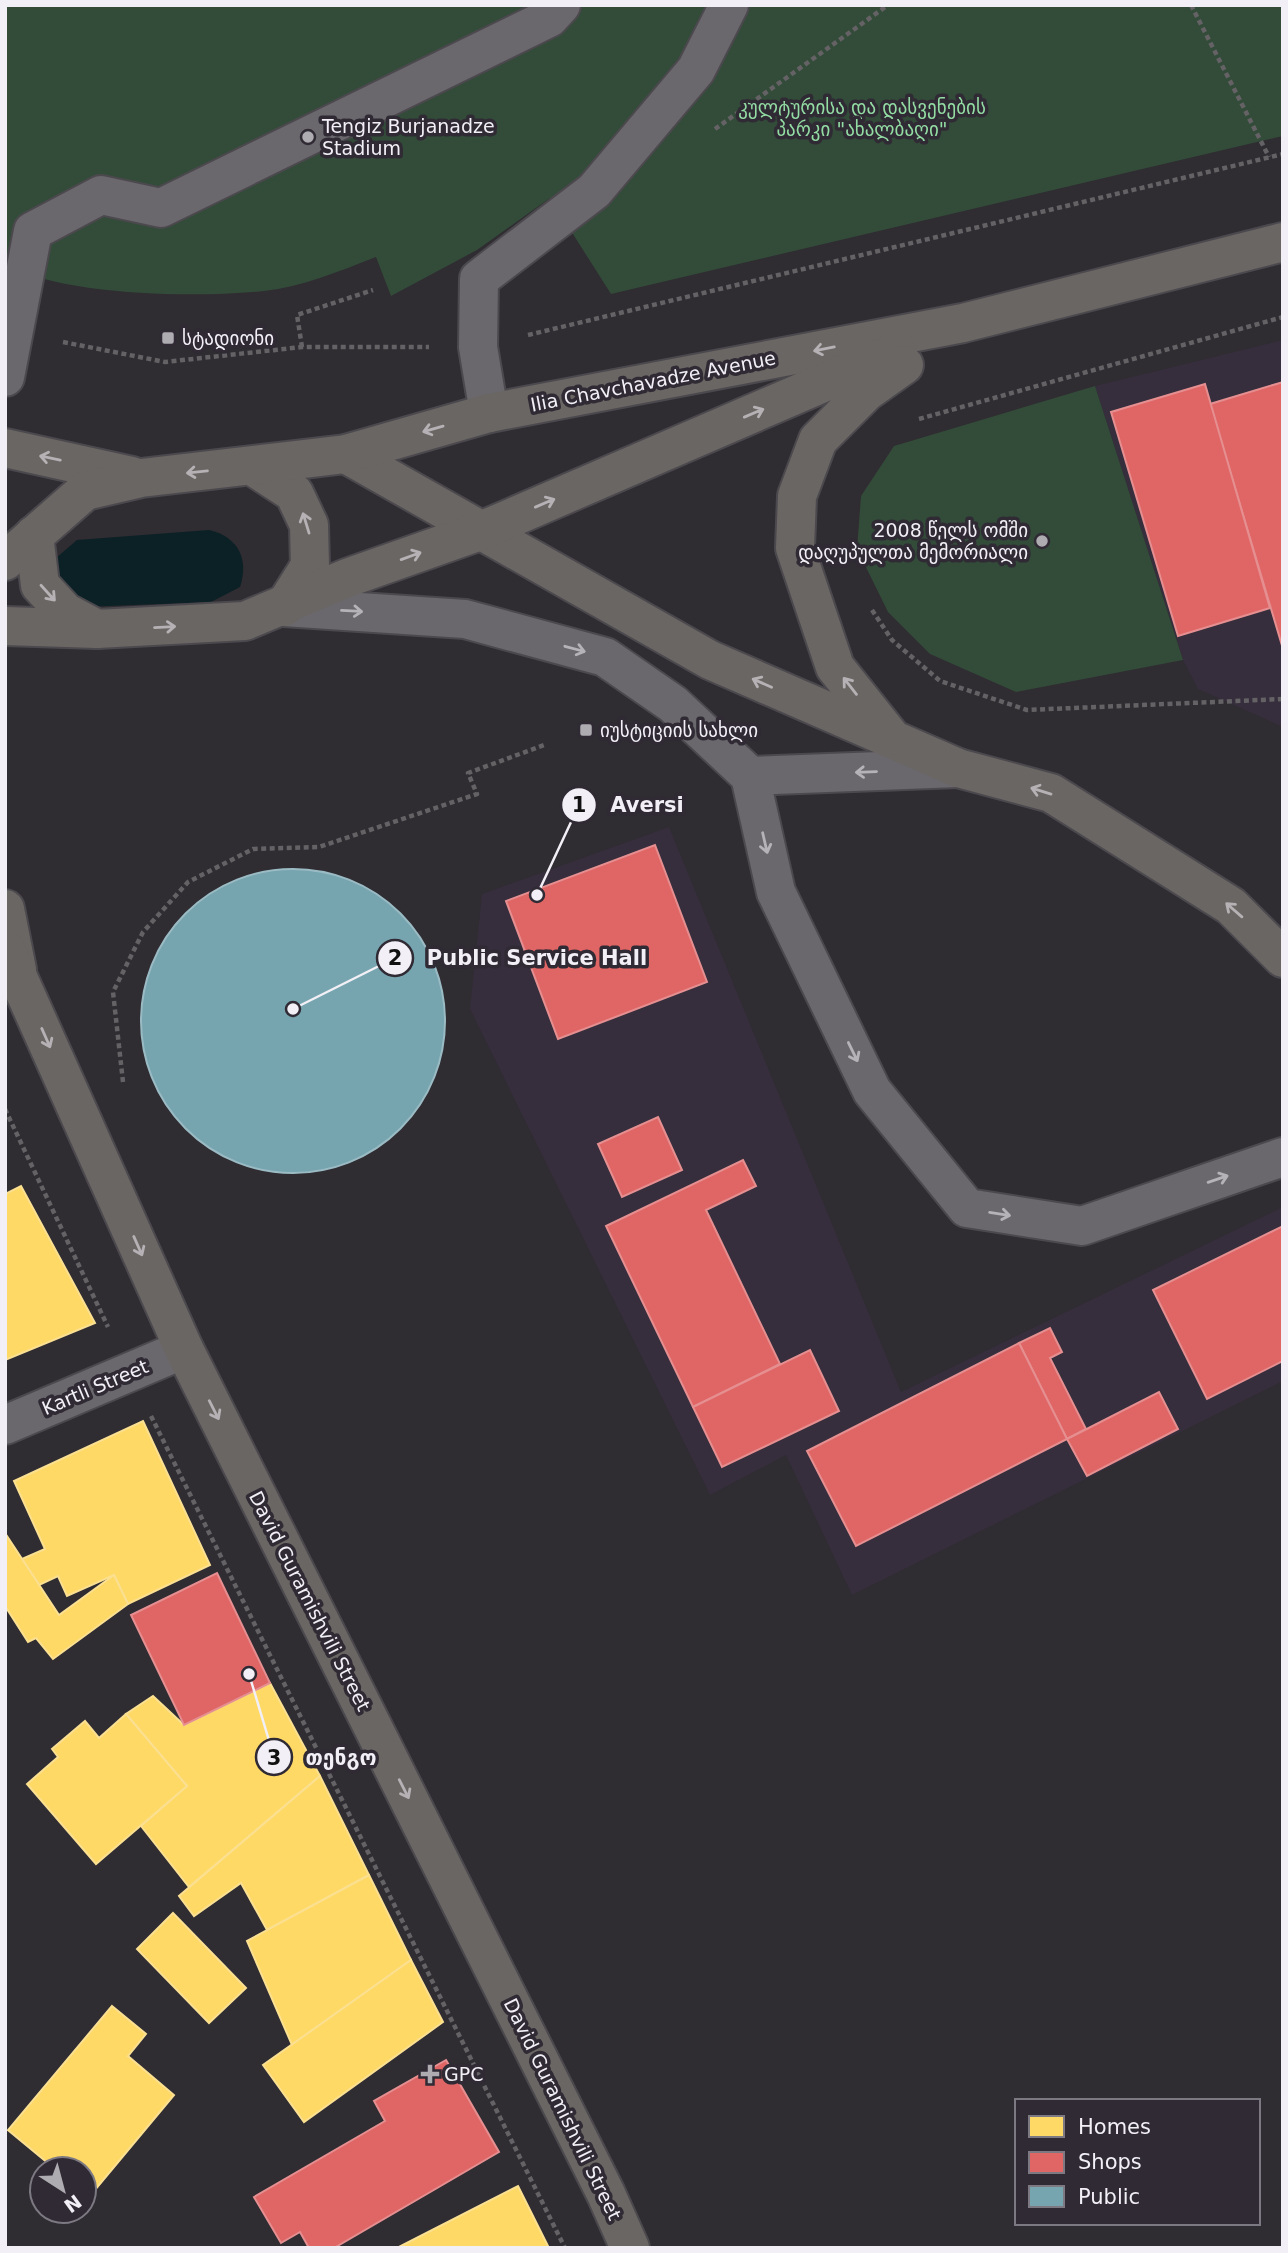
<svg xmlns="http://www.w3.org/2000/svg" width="1288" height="2253" viewBox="0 0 1288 2253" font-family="'DejaVu Sans','Noto Sans Georgian',sans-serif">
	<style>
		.built { fill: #362e3c }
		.green { fill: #334b39 }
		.water { fill: #0b2126 }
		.homes { fill: #ffd966; stroke: #fbe091; stroke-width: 2 }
		.shops { fill: #e06666; stroke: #e58f91; stroke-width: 2 }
		.public { fill: #76a5af; stroke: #9bbbc4; stroke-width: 2 }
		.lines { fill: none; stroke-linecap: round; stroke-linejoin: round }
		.minor-casing { stroke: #4c494e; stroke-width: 42 }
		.major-casing { stroke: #4c494e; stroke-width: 42 }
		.path { stroke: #646265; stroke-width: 4.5; stroke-dasharray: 5 3.5; stroke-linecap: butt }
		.minor { stroke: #6a686d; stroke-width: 38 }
		.major { stroke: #6a6663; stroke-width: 38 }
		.oneway { stroke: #b5b1b4 }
		.oneway2 { stroke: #b5b2b8 }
		.poi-dot { fill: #aeabb1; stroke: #2f2a34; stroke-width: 2.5 }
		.labels { text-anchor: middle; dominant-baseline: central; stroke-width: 7; stroke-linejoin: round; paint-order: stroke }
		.park-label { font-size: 19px; fill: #93dca3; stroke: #2f2a34 }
		.poi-label { font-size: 19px; fill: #f2eff6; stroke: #2f2a34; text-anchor: start }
		.street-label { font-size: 19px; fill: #f2eff6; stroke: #2f2a34 }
		.leader { fill: none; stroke: #f2eff6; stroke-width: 2.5 }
		.callout-dot { fill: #f2eff6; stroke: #2f2a34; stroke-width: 2.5 }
		.mark-label { font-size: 21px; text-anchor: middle; font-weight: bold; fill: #111 }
		.callout-label { font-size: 21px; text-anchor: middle; font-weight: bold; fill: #f2eff6; stroke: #2f2a34; stroke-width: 7; stroke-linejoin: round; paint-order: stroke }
	</style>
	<rect width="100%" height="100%" fill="#2f2c32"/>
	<g class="built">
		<path d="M1283 340V727L1198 689 1183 660 1095 386Z"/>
		<path d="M669 827 901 1392 1283 1207V1381L852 1595 786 1455 710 1495 470 1009 482 894Z"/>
	</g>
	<g class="green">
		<path d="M5 5H1283V136L611 294 550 198 477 250 391 296 376 257C340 271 302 287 264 291 194 298 67 296 5 265Z"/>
		<path d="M1095 386 1183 660 1016 692 930 654 888 612 857 549 861 496 894 446Z"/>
	</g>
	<path class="water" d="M209 530C239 537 249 560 240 587L211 602 81 607 54 571 56 558 77 540Z"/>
	<g class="homes">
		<path d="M21 1186 95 1323 5 1360V1194Z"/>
		<path d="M143 1421 210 1565 128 1604 114 1575 67 1596 58 1576 39 1585 22 1559 45 1549 14 1481Z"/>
		<path d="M5 1533 59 1615 114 1575 128 1604 53 1659 36 1638 28 1642 5 1606Z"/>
		<path d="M270 1683 320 1776 189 1887 141 1826 187 1786 126 1714 153 1696 184 1725Z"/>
		<path d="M126 1714 187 1786 96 1864 27 1784 58 1757 52 1749 85 1721 99 1738Z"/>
		<path d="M320 1776 369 1875 267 1930 241 1883 194 1916 179 1896Z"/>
		<path d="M369 1875 411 1960 292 2045 247 1941Z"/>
		<path d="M173 1913 246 1988 209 2023 137 1949Z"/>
		<path d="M411 1960 443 2022 304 2122 263 2065Z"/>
		<path d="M112 2006 146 2034 128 2056 174 2095 89 2197 84 2193V2169H55L8 2130Z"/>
		<path d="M518 2186 549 2248H397Z"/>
	</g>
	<g class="shops">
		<path d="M1283 382V649L1210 404Z"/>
		<path d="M1205 384 1270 608 1178 636 1111 412Z"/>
		<path d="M655 845 707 982 558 1039 506 901Z"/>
		<path d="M658 1117 682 1170 622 1197 598 1144Z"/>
		<path d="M743 1160 756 1186 706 1210 780 1364 693 1407 606 1226Z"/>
		<path d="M1283 1226V1361L1207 1399 1153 1290Z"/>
		<path d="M1050 1328 1062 1352 1050 1358 1086 1429 1067 1439 1019 1343Z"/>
		<path d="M1019 1343 1067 1439 856 1546 807 1451Z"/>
		<path d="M810 1350 839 1411 722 1467 693 1407Z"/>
		<path d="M1159 1392 1178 1429 1087 1476 1067 1439Z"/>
		<path d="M217 1573 270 1683 184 1725 131 1615Z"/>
		<path d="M446 2060 499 2152 334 2248H309L300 2232 281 2243 254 2197 385 2121 374 2101Z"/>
	</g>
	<circle class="public" cx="293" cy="1021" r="152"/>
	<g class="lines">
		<g class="minor-casing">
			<g id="minor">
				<path d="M5 377 33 231 101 195 161 208 549 18 561 5"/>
				<path d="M489 413 478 347 479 279 594 191 696 70 729 5"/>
				<path d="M284 607 465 619 605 657 673 704 750 776 776 892 872 1091 967 1208 1082 1226 1283 1157"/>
				<path d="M750 776 958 768"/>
				<path d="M5 1425 184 1349"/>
			</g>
		</g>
		<g class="major-casing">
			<g id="major">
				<path d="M5 448 132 476"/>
				<path d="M346 454 710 660 958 768 1051 793 1231 906 1283 958"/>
				<path d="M254 467 294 493 309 525 310 566 284 607"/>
				<path d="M34 535 40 585 65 612 97 629"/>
				<path d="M5 561 85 491 141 478 346 454 489 413 963 323 1283 242"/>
				<path d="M5 626 97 629 245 621 347 578 483 530 897 351"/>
				<path d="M890 736 835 667 795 548 797 496 818 440 866 392 904 365"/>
				<path d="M5 909 17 970"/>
				<path d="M5 948 184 1349 606 2194 630 2248"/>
			</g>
		</g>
		<g class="path">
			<path d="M1191 5 1269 157"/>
			<path d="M715 129 888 5"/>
			<path d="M528 335 1283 154"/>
			<path d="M63 342 165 362 302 347H429"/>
			<path d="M302 347 297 315 373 290"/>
			<path d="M919 419 1283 317"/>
			<path d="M872 610 892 640 940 681 1027 710 1283 699"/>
			<path d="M123 1082 113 992 143 932 188 882 253 849 319 847 477 794 468 773 547 744"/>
			<path d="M5 1109 108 1327"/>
			<path d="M151 1416 565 2248"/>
		</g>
		<use href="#minor" class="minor"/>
		<use href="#major" class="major"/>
	</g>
	<defs><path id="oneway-shaft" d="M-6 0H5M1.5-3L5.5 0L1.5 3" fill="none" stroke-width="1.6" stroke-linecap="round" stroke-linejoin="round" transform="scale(1.75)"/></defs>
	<g class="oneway">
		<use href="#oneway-shaft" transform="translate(824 349) rotate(169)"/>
		<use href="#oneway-shaft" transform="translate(754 413) rotate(-23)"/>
		<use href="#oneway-shaft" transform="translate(433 429) rotate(164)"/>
		<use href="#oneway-shaft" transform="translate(50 458) rotate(-168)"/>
		<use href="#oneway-shaft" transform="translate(197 472) rotate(174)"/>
		<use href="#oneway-shaft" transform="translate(545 503) rotate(-23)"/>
		<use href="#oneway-shaft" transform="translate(306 523) rotate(-107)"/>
		<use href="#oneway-shaft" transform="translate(411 556) rotate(-20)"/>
		<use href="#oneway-shaft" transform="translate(48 593) rotate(48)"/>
		<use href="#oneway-shaft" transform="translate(165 627) rotate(-3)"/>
		<use href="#oneway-shaft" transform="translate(762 683) rotate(-156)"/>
		<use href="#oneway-shaft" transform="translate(850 686) rotate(-128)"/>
		<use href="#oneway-shaft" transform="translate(1041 791) rotate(-163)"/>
		<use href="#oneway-shaft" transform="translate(1234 910) rotate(-139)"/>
		<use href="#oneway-shaft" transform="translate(46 1038) rotate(66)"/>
		<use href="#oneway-shaft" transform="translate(138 1246) rotate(66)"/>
		<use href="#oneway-shaft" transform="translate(214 1410) rotate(63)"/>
		<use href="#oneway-shaft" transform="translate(404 1789) rotate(63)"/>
	</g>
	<g class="oneway2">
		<use href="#oneway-shaft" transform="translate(352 611) rotate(3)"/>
		<use href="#oneway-shaft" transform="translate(575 649) rotate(15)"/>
		<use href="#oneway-shaft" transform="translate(866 772) rotate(178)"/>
		<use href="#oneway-shaft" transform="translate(765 843) rotate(77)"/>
		<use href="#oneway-shaft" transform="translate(853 1052) rotate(64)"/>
		<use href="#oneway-shaft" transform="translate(1218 1179) rotate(-19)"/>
		<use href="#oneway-shaft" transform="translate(1000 1214) rotate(9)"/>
	</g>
	<g class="poi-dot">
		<circle cx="308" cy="137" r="7"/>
		<rect x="161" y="331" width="14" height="14" rx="3.5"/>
		<circle cx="1042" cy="541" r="7"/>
		<rect x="579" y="723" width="14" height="14" rx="3.5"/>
		<path d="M426.5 2063.5h7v7h7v7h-7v7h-7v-7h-7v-7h7z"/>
	</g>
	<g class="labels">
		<g class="park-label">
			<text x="862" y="107">კულტურისა და დასვენების<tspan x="862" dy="22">პარკი "ახალბაღი"</tspan></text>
		</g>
		<g class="poi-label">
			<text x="322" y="126">Tengiz Burjanadze<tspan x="322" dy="22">Stadium</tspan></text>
			<text x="182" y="338">სტადიონი</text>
			<text x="1028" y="530" text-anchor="end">2008 წელს ომში<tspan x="1028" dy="22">დაღუპულთა მემორიალი</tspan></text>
			<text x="600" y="730">იუსტიციის სახლი</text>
			<text x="444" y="2074">GPC</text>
		</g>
		<g class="street-label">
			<text transform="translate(653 381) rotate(-11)">Ilia Chavchavadze Avenue</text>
			<text transform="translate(95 1387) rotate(-23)">Kartli Street</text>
			<text transform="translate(310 1601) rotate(63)">David Guramishvili Street</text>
			<text transform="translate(563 2109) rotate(64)">David Guramishvili Street</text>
		</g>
	</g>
	<path class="leader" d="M537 895L579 805M293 1009L395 958M249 1674L274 1757"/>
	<g class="callout-dot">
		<circle cx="537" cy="895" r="7"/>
		<circle cx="293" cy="1009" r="7"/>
		<circle cx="249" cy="1674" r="7"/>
		<circle cx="579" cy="805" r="18"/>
		<circle cx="395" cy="958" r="18"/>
		<circle cx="274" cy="1757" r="18"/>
	</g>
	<g class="mark-label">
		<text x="579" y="812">1</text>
		<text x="395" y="965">2</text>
		<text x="274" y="1765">3</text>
	</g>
	<g class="callout-label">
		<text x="647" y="812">Aversi</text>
		<text x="537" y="965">Public Service Hall</text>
		<text x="341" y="1765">თენგო</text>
	</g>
	<rect width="1288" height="2253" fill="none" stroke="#f2eff6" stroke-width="14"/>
	<rect x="1015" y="2099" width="245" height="126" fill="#2f2a34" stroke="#7d7982" stroke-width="2"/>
	<rect x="1029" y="2116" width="35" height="21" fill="#ffd966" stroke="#7d7982" stroke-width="2"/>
	<text x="1078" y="2134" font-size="21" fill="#f2eff6">Homes</text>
	<rect x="1029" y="2152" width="35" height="21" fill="#e06666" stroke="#7d7982" stroke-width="2"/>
	<text x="1078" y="2169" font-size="21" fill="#f2eff6">Shops</text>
	<rect x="1029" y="2186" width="35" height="21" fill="#76a5af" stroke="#7d7982" stroke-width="2"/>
	<text x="1078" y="2204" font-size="21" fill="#f2eff6">Public</text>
	<g transform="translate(63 2190) rotate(144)"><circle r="33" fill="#2f2a34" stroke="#7d7982" stroke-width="2"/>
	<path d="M0-5L12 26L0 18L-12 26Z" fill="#aeabb1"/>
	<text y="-10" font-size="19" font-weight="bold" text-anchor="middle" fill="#f2eff6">N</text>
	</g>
</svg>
